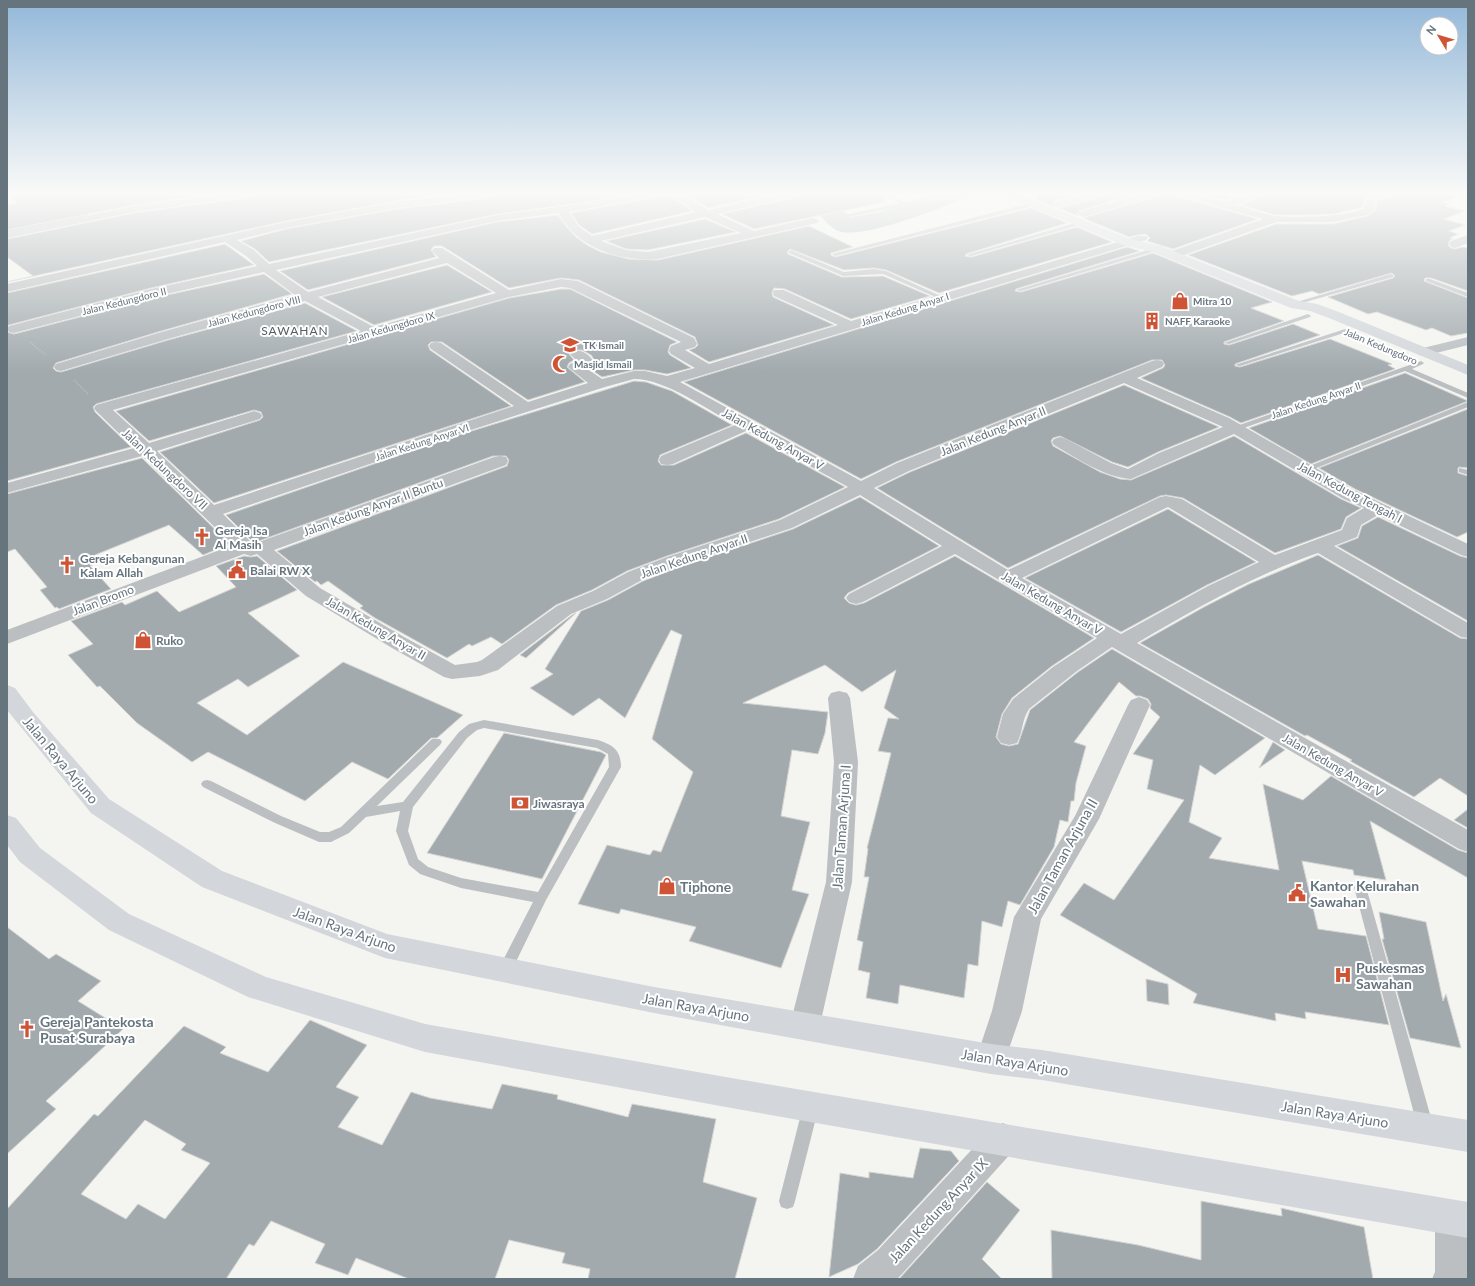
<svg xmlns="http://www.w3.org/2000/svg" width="1475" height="1286" viewBox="0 0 1475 1286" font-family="Lato,sans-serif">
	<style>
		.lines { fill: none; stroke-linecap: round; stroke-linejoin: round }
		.river { fill: #b3bec2; fill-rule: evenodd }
		.building { fill: #a2aaae; stroke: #d5d5d3; fill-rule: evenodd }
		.path { stroke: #b5b8ba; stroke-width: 2; stroke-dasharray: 1.5 1.5; stroke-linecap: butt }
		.lane { fill: #bbbfc2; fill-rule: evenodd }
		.street { fill: #bbbfc2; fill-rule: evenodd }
		.primary { fill: #d3d7db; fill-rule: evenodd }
		.highway { fill: #d3d7db; fill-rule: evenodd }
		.labels { text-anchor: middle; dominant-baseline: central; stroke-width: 4; stroke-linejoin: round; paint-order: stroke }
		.far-street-label { font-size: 10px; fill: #66747e; stroke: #fff }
		.far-poi-label { font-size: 10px; font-weight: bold; fill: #66747e; stroke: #fff; text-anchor: start }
		.far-quarter-label { font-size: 12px; letter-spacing: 1px; fill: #535d64; stroke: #fff }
		.street-label { font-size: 12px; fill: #66747e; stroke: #fff }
		.poi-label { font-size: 12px; font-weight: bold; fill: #66747e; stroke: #fff; text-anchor: start }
		.near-street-label { font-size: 14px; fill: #66747e; stroke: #fff }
		.near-poi-label { font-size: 14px; font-weight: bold; fill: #66747e; stroke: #fff; text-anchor: start }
	</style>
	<rect width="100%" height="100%" fill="#f4f4f0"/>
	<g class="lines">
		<g class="river">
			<path d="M798 193H822L851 217 881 212 936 193H969L965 198C941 208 861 240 838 231 831 228 825 220 819 215 810 209 802 203 798 193Z"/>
			<path d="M76 208 85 210 88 215 85 220 7 238V222Z"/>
		</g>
	</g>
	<g class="building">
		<path d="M7 193H218L134 205 7 230V205L16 203Z"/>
		<path d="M257 193H444L446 194 396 201 286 221 7 282 33 276 7 257V239L134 213 251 197Z"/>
		<path d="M501 193H633L587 202 497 214 269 262 255 249 241 241 286 229 396 209 495 197Z"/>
		<path d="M664 193H667L692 211 592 234 579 225 571 213 658 197Z"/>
		<path d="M683 193H776L708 208Z"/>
		<path d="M802 193H878L884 197 885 202 754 229 722 214 800 196Z"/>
		<path d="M1036 193H1083L1055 201 1053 204 1058 208 1037 200Z"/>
		<path d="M1106 193H1139L1079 211 1076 214 1078 216 1059 208 1104 196Z"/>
		<path d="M1161 193H1174L1176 196 1258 219 1173 249 1147 241 1150 238 1146 234 1138 235 1129 237 1083 218 1159 196Z"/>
		<path d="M1197 193H1244L1225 200Z"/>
		<path d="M1263 193H1372L1366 196 1363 207 1334 214 1307 215H1275L1241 205 1262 196Z"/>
		<path d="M1393 193H1464L1442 203 1449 204 1445 206 1465 211 1444 219 1465 225 1449 231 1458 234 1450 238 1453 239 1450 240 1448 245 1451 248 1455 249 1462 247 1468 248V291L1431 278H1425L1424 281 1468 298V333L1451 336 1432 328 1426 330 1377 312 1368 314 1328 297 1393 278 1395 276 1392 273 1319 294 1312 291 1292 296 1188 255 1276 224H1333L1367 216 1376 210 1377 201 1391 196Z"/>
		<path d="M1031 208 1067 223 966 254 965 256 971 257 1077 227 1112 242 939 293 886 270 874 268 844 270 790 249 787 252 788 254 842 277 883 276 930 296 851 319 785 289 774 288 772 293 773 297 834 325 709 362 689 350 695 348 698 345 695 337 579 280 561 278 509 288 442 246H434L431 250 436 257 308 290 280 271 497 222 558 215 566 226 576 237 587 245 601 252 629 259 658 260 809 226 853 247 831 253V255L835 257Z"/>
		<path d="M705 219 736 232 648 250 626 249 606 241Z"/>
		<path d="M225 244 254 265 151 288 9 325 7 326V293Z"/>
		<path d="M1127 247 1140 251 1016 289 1015 291 1021 292 1153 253 1272 302 1251 308 1284 321 1224 342V344L1229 345 1293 324 1320 335 1235 364V366L1240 367 1330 339 1392 364 1388 365 1395 369 1241 423 1230 417 1141 378 1163 368 1165 365 1162 360H1152L896 462 861 479 684 382Z"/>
		<path d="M447 265 492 292 374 325 322 297Z"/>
		<path d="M264 274 292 294 158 332 56 363 53 368 56 371 61 372 168 340 305 303 357 331 96 404 93 407 95 412 131 447 7 481V332L14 334 153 298Z"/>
		<path d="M561 289H570L677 342 670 345 668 352 670 355 691 368 667 374 645 370H634L602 377 589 368 593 366 596 362 591 355 582 350H572L569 354 574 360 569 363 567 367 585 382 528 400 442 342H431L428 345 430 350 511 406 214 503 160 452 260 420 263 417 261 412 254 410 149 441 116 411 509 298Z"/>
		<path d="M1405 373 1468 401 1311 464 1249 428Z"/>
		<path d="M634 381 646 382 672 391 732 425 660 455 658 461 661 465H674L746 433 845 487 779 519 667 556 627 571 592 590 556 605 502 644 491 637 472 646 469 644 447 658 375 618 360 608 363 606 328 581 321 585 317 581 315 582 277 551 507 466 509 460 506 456H493L256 542H253L226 515 449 438Z"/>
		<path d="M1124 385 1219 427 1158 452 1128 467 1112 462 1060 436 1053 438 1051 441 1053 446 1100 472 1120 479 1131 480 1234 436 1341 499 1361 508 1346 517 1341 529 1275 553 1183 498 1166 495 1160 496 1008 568 877 488 910 472Z"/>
		<path d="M1468 409V468L1459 467 1458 468V473L1468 476V532L1457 537 1355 489 1319 468Z"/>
		<path d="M142 458 230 544 203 555 169 525 95 555 102 561 90 566 111 589 59 609 57 607 55 608 40 590 47 587 15 549 7 552V494Z"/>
		<path d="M860 497 939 546 848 593 844 598 849 603 856 605 864 603 955 556 1094 638 1052 666 1012 698 1002 714 996 737 1001 744 1009 746 1018 744 1030 710 1078 672 1112 649 1265 738 1215 775 1200 765 1189 822 1222 838 1209 858 1279 870 1263 784 1303 800 1331 776 1458 850 1468 853V878L1370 821 1386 880 1354 875 1353 870 1302 861 1318 929 1366 936 1389 1025 1305 1012 1306 1019 1275 1013 1276 1021 1193 1003 1197 994 1060 915 1084 883 1114 900 1184 800 1147 789 1153 760 1133 754 1160 717 1150 708 1151 704 1148 699 1140 696H1136L1119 682 1074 742 1086 746 1076 783 1074 801H1071L1068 822 1060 820 1054 847 1020 905 1008 901 1002 927 982 921 978 966 968 964 964 998 900 985 898 1004 866 998 870 973 858 970 863 942 857 940 869 877H864L868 849 867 848 891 753 878 751 888 718 899 719 884 708 896 670 862 692 825 665 743 703 828 712 825 733 818 754 792 750 781 816 810 822 792 890 809 894 781 968 689 941 696 927 621 909 619 914 578 904 607 845 650 855 653 850 661 852 693 772 652 739 682 635 671 630 625 718 599 698 573 716 530 688 553 674 545 669 581 611 608 600 643 581 682 566 793 529Z"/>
		<path d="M1168 509 1256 562 1207 585 1121 632 1025 578Z"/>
		<path d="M1378 517 1460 556 1468 558V621L1337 546 1358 538 1362 526Z"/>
		<path d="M1318 555 1460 638 1468 639V796L1440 778 1414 797 1350 761 1352 760 1307 735 1305 736 1140 643 1204 607 1249 584Z"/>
		<path d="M244 556 251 557 257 556 297 590 248 613 300 656 248 687 238 679 197 703 247 735 343 662 463 715 437 738H431L388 779 352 762 305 801 208 752 192 762 137 723 100 686 97 687 68 655 93 644 71 621 122 602 125 605 157 591 179 612 236 587 216 566Z"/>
		<path d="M576 613 526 658 520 655 572 615Z"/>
		<path d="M504 733 601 752 606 755 542 879 427 853Z"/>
		<path d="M1273 742 1285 750 1259 768Z"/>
		<path d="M1468 809V828L1454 820Z"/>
		<path d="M1379 912 1426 922 1443 1001 1446 994 1461 1048 1410 1038 1382 939H1384Z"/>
		<path d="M7 927 49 959 56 954 101 981 78 1001 123 1029 46 1101 56 1109 7 1154Z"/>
		<path d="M1146 979 1168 984 1169 1005 1147 1001Z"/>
		<path d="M310 1020 367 1045 336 1087 359 1097 338 1127 382 1145 411 1092 430 1098 492 1109 502 1084 558 1095 557 1099 628 1117 632 1104 716 1119 703 1182 757 1198 735 1279H588L590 1269 562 1263 565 1253 509 1240 495 1279H409L356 1258 348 1275 315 1263 325 1244 271 1221 254 1246 249 1244 226 1279H7V1209L94 1114 98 1116 184 1026 226 1047 220 1053 268 1072ZM145 1120 186 1144 181 1150 210 1163 165 1219 138 1204 126 1219 81 1194Z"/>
		<path d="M920 1148 951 1151 959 1161 877 1249 858 1264 829 1277 840 1173 869 1178V1172L913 1178Z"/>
		<path d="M987 1182 1020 1210 982 1259 1002 1279H899Z"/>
		<path d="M1201 1201 1282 1216 1281 1208 1364 1227 1373 1279H1052L1051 1230 1138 1245 1201 1260Z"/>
	</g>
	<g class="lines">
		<g class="path">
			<path d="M30 342 46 355"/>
			<path d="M74 380 89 395"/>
		</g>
		<g class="lane">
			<path d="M879 193H885L905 202 941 193H950L905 206 842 218 839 216 900 203Z"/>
			<path d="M1035 202 1037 203V205L835 256 832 254Z"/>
			<path d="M1081 221 1083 222V224L971 256 966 255Z"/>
			<path d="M1157 247 1160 249 1159 250 1021 291 1016 290Z"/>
			<path d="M791 250 844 272 874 269 886 271 945 298 940 299 883 274 843 276 789 253 788 252Z"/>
			<path d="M1391 274 1394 276 1393 277 1295 305 1290 304Z"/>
			<path d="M1426 279H1430L1468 293V297L1426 281Z"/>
			<path d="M1308 314 1311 316 1310 317 1229 344 1224 343Z"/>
			<path d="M1345 329 1348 331 1347 332 1240 366 1235 365Z"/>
			<path d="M1421 361 1424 363 1423 364 1412 369 1468 393V398L1405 371 1238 430H1235L1231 428Z"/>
			<path d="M1468 402V407L1309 471H1306L1302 469Z"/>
			<path d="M1459 468 1468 470V475L1459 472Z"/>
			<path d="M484 720 598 740C613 745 621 750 621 767L546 900 510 974 505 976 500 974 498 970 533 902 461 888 420 874 409 865 396 831 400 811 366 817 349 833 331 842H319L273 822 203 787 201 784 203 781 207 780 211 781 281 816 320 832H329L341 827 432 739H440L442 742 440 745 377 806 403 802 459 732 469 724ZM484 728 597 748 608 754 609 767 538 892 461 878 428 867 418 859 408 831 413 807 467 738 477 730Z"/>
			<path d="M1360 882 1364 883 1366 887 1433 1125 1430 1130 1425 1132 1420 1130 1417 1125 1354 887 1356 883Z"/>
			<path d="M810 1103 815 1105 818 1110 795 1201 793 1207 787 1209 781 1207 779 1201 802 1110 805 1105Z"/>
		</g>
		<g class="street">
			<path d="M228 193H256L251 196 134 212 7 238V232L134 206Z"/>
			<path d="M469 193H500L495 196 396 208 286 228 237 240 254 250 269 264 497 215 587 203 641 193H663L658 196 569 212 578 226 592 236 696 212 668 193H680L708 210 782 193H801L800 195 717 214 754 231 813 218 817 219 819 221 817 223 658 259C621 262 576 248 559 213L497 221 276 270 308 292 439 258 432 251 434 248H442L509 290 561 279 578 281 694 338 697 344 695 347 685 350 709 364 838 325 774 296 773 293 774 290H784L851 321 1138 236H1146L1148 238 1146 240 680 382 861 481 897 463 1152 361 1157 360 1162 361 1164 364 1162 367 1137 378 1229 418 1354 490 1468 544V557L1461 555 1378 515 1361 525 1357 537 1334 546 1468 623V638L1461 637 1318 553C1254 575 1195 609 1137 643L1468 830V852L1459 849 1112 647 1077 671 1029 709C1022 719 1023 732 1017 743L1009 745 1001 743 997 737 1003 714 1013 699 1053 667 1097 638 955 554 863 602 856 604 849 602 846 598 849 594 942 546 860 495 792 528 681 565 642 580 607 599 571 614 498 670 480 676 452 679 444 677 392 648 306 596 257 554 251 556 244 554 7 644V630L233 545 142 456 7 493V483L134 448 96 411 94 408 96 405 361 331 305 301 168 339 61 371 56 370 54 367 56 364 158 333 295 295 264 272 153 297 14 333 9 332 7 329 9 326 151 289 257 266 246 256 225 242 7 292V284L286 222 396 202ZM705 217 741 233 648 252 626 250 601 241ZM447 263 496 293 374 327 318 297ZM561 287 570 288 681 342 671 346 669 351 671 354 695 368 667 376 645 371H634L602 379 586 368 592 365 594 362C589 354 581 349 572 351L570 354 577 361 570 364 568 367 588 383 528 402 441 343 436 342 431 343 429 346 431 349 514 406 214 505 157 451 260 419 262 416 260 413 254 411 248 413 149 443 113 410 509 297ZM634 379C665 379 707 409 735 425L661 456 659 460 661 464 667 465 673 464 746 431 848 487 780 520 667 557 628 572 593 591 557 606 482 660 477 662 455 665 406 638 320 588 274 550 506 465 508 461 506 457 500 456 494 457 256 543H252L223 514 449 437 605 387ZM1124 383 1223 427 1159 453 1128 469 1111 463 1066 439 1060 437 1054 439 1052 442 1054 445C1079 459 1103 477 1131 479L1234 434 1342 498 1364 508 1347 518 1342 530 1275 555 1182 499 1166 496 1160 497 1008 570 874 488 909 471ZM1168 507 1259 562 1208 586 1121 634 1022 578Z"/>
			<path d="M1088 193H1105L1104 195 1059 207 1054 204 1055 202Z"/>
			<path d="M1144 193H1160L1159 195 1087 216 1083 217 1077 214 1079 212Z"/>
			<path d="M1175 193H1192L1225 202 1248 193H1262L1261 195 1237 205C1249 209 1263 214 1275 216 1293 218 1350 217 1364 208L1367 196 1376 193H1392L1391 195 1376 200 1375 209 1367 215 1333 222H1276L1173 259 1169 258 1167 255 1169 252 1263 219 1176 195Z"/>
			<path d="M1468 235V243L1455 248 1451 247 1449 244 1451 241Z"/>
			<path d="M1468 337V345L1424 356 1419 355 1417 352 1419 349Z"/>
			<path d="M839 691 847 693 850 698 858 762 852 882 820 1025 816 1034 805 1038 794 1034 790 1025 826 882 834 762 828 698 831 693Z"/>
			<path d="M1139 697 1147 700 1150 705 1099 819 1041 919 1022 1011 1002 1069 991 1073 980 1069 976 1059 992 1011 1014 917 1075 816 1128 705 1131 700Z"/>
			<path d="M1003 1123 1014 1128 1019 1139 1014 1150 902 1274 897 1279H853L858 1266 878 1250 992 1128Z"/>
			<path d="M1452 1200 1464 1205 1468 1214V1279H1432L1435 1272V1217L1440 1205Z"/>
		</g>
		<path class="primary" d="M1001 193H1017L1130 239 1161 246 1299 301 1317 304 1339 312 1468 365V375L1329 318 1310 311 1291 308 1153 252 1123 245 1003 195Z"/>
		<g class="highway">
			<path d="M7 685 15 688 33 712 109 799 222 871 387 934 654 987 991 1044 1042 1050 1468 1120V1152L1042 1080 991 1074 654 1013 385 958 202 887 91 813 7 710Z"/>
			<path d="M7 815 16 818 40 848 129 914 266 977 425 1024 737 1079 1468 1202V1238L737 1109 425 1052 248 997 109 930 20 862 7 845Z"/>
		</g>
	</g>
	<linearGradient id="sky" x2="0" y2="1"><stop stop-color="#93b8d9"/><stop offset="0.52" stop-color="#fafaf8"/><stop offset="1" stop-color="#fafaf8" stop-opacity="0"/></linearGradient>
	<rect width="1475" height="373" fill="url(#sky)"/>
	<defs>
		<g id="shop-bare" transform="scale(1.38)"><path d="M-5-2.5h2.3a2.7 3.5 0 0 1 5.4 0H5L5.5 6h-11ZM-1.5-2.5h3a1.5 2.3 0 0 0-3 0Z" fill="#cf5335" stroke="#fff" stroke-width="2.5" paint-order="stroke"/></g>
		<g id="building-bare" transform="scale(1.38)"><path d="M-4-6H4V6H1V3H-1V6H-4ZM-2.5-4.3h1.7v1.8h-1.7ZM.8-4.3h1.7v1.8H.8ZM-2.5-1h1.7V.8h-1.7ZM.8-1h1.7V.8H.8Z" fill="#cf5335" stroke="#fff" stroke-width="2.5" paint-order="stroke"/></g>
		<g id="school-bare" transform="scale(1.38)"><path d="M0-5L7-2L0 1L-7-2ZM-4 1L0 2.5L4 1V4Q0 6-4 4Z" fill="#cf5335" stroke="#fff" stroke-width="2.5" paint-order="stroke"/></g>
		<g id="mosque-bare" transform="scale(1.38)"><path d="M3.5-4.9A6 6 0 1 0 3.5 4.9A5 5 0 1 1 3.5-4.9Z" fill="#cf5335" stroke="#fff" stroke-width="2.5" paint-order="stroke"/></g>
		<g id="church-bare" transform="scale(1.38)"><path d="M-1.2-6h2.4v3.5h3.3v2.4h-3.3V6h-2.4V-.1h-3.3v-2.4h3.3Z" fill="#cf5335" stroke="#fff" stroke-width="2.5" paint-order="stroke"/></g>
		<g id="civic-bare" transform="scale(1.38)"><path d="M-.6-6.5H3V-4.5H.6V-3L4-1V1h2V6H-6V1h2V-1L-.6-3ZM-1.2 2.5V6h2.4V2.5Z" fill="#cf5335" stroke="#fff" stroke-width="2.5" paint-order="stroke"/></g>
		<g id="bank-bare" transform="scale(1.38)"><path d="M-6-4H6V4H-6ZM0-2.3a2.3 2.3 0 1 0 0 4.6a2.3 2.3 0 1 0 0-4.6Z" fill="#cf5335" stroke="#fff" stroke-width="2.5" paint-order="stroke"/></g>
		<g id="hospital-bare" transform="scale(1.38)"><path d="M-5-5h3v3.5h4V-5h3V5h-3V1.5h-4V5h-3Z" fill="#cf5335" stroke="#fff" stroke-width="2.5" paint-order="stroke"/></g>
	</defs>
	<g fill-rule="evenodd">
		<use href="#shop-bare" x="1180" y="301"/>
		<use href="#building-bare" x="1152" y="321"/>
		<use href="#school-bare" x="570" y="345"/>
		<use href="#mosque-bare" x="561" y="364"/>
		<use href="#church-bare" x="202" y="537"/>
		<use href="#church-bare" x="67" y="565"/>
		<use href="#civic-bare" x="237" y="570"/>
		<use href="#shop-bare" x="143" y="640"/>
		<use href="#bank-bare" x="520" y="803"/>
		<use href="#shop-bare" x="667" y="886"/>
		<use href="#civic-bare" x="1297" y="893"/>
		<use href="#hospital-bare" x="1343" y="975"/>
		<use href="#church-bare" x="27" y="1029"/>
	</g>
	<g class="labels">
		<g class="far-street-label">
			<text transform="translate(124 301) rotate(-14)">Jalan Kedungdoro II</text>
			<text transform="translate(905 309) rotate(-17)">Jalan Kedung Anyar I</text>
			<text transform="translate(254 311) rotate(-15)">Jalan Kedungdoro VIII</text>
			<text transform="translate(391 327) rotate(-16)">Jalan Kedungdoro IX</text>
			<text transform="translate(1381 346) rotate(23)">Jalan Kedungdoro</text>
			<text transform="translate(1316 400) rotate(-19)">Jalan Kedung Anyar II</text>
			<text transform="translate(422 442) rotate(-18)">Jalan Kedung Anyar VI</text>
		</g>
		<g class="far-poi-label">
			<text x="1193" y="301">Mitra 10</text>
			<text x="1165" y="321">NAFF Karaoke</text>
			<text x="583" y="345">TK Ismail</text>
			<text x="574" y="364">Masjid Ismail</text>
		</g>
		<g class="far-quarter-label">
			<text x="295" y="330">SAWAHAN</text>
		</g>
		<g class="street-label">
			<text transform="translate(993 431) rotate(-22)">Jalan Kedung Anyar II</text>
			<text transform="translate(773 439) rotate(29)">Jalan Kedung Anyar V</text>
			<text transform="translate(165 469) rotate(43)">Jalan Kedungdoro VII</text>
			<text transform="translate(1350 492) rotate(28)">Jalan Kedung Tengah I</text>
			<text transform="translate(373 507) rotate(-20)">Jalan Kedung Anyar II Buntu</text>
			<text transform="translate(694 556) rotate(-19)">Jalan Kedung Anyar II</text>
			<text transform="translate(103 600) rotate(-21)">Jalan Bromo</text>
			<text transform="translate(1052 603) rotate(30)">Jalan Kedung Anyar V</text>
			<text transform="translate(376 628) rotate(30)">Jalan Kedung Anyar II</text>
			<text transform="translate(1333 765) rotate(30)">Jalan Kedung Anyar V</text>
		</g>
		<g class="poi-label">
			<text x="215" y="530">Gereja Isa<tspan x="215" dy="14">Al Masih</tspan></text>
			<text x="80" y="558">Gereja Kebangunan<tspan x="80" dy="14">Kalam Allah</tspan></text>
			<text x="250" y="570">Balai RW X</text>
			<text x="156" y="640">Ruko</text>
			<text x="533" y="803">Jiwasraya</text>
		</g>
		<g class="near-street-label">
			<text transform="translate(61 760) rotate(50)">Jalan Raya Arjuno</text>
			<text transform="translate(841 827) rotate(-86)">Jalan Taman Arjuna I</text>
			<text transform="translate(1062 856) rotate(-61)">Jalan Taman Arjuna II</text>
			<text transform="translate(345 929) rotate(20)">Jalan Raya Arjuno</text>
			<text transform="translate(696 1007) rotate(10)">Jalan Raya Arjuno</text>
			<text transform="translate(1015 1062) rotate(9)">Jalan Raya Arjuno</text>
			<text transform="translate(1335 1114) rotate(9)">Jalan Raya Arjuno</text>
			<text transform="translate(938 1210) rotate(-47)">Jalan Kedung Anyar IX</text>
		</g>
		<g class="near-poi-label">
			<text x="1310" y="885">Kantor Kelurahan<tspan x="1310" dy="16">Sawahan</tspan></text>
			<text x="680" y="886">Tiphone</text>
			<text x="1356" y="967">Puskesmas<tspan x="1356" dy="16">Sawahan</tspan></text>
			<text x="40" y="1021">Gereja Pantekosta<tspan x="40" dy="16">Pusat Surabaya</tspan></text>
		</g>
	</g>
	<rect width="1475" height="1286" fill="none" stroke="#66747e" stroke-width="16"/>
	<g transform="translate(1439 36) rotate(308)"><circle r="19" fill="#ffffff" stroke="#c2c7cb"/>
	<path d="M0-3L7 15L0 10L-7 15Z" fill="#cf5335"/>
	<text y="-6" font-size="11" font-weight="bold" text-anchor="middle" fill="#66747e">N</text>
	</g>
</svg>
